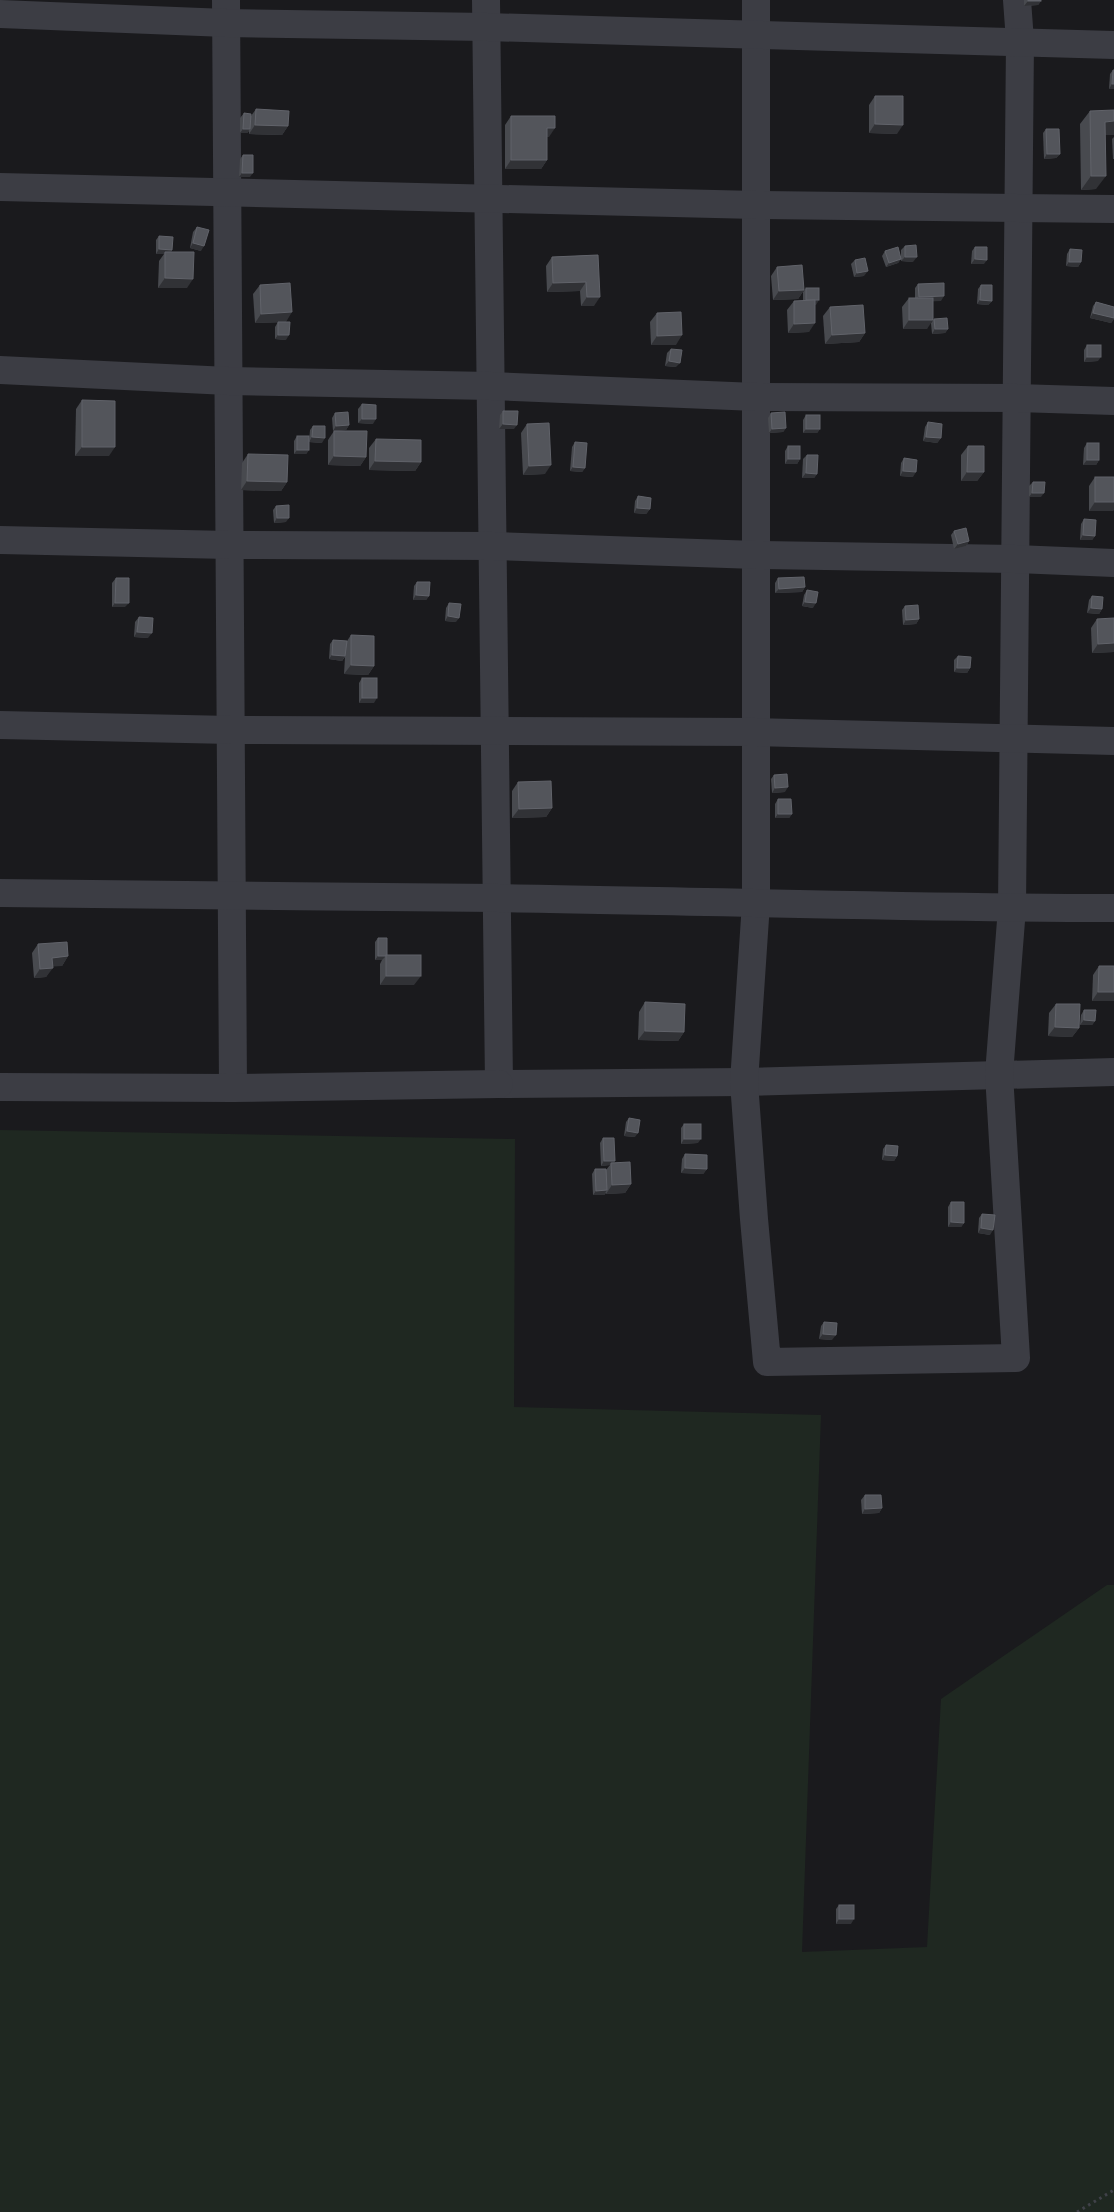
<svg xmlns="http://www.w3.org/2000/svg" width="1114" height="2212" viewBox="0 0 1114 2212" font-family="Overpass,sans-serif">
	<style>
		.grass { fill: #1f2821 }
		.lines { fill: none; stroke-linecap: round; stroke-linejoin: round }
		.path { stroke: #404249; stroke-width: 3; stroke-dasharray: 2.5 4; stroke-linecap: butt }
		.minor { stroke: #3c3d44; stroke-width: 28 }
		.wall { fill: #484a4f }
		.shaded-wall { fill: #313236 }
		.building { fill: #53555b; stroke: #61636a }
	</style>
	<rect width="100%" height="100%" fill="#1a1a1d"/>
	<path class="grass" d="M0 1130 515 1139 514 1407 821 1415 802 1952 927 1947 941 1699 1107 1585H1114V2212H0Z"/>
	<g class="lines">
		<path class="path" d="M1077 2212 1114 2190"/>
		<g class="minor">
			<path d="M226 0 233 1088"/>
			<path d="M486 0 499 1084 744 1082 1114 1072"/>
			<path d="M756 0V903L744 1082 754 1219 767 1362 1016 1358 999 1074 1012 908 1020 41 1017 0"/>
			<path d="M0 14 226 23 487 27 1114 45"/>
			<path d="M0 187 756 205 1114 209"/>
			<path d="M0 370 228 381 491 386 756 397 1017 398 1114 401"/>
			<path d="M0 540 229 545 493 546 756 555 1015 559 1114 563"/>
			<path d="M0 725 231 730 756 732 1114 741"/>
			<path d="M0 893C166 896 332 896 498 898 704 901 909 908 1114 908"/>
			<path d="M0 1087 233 1088 499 1084"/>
		</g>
	</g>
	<g class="wall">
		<path d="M1024 0H1041V1L1038 5 1024 6Z"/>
		<path d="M1113 70H1114V89H1109L1110 74Z"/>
		<path d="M875 96 897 134 869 133V105Z"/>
		<path d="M256 109 288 126 282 135 249 134V131L247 133H240V118L244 113 251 116Z"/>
		<path d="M1090 111 1114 135H1105L1096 189 1081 190 1080 124Z"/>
		<path d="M511 116 549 137H547V160L541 169H505V125Z"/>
		<path d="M1046 129 1060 154 1056 158 1044 159 1043 133Z"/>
		<path d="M1114 137V159H1113L1112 139Z"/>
		<path d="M243 155 250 177H239L240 159Z"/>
		<path d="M197 227 201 251 190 248 193 232Z"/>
		<path d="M159 236 172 250 171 252 187 288H158L159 261 164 254H156V240Z"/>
		<path d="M905 246 913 262 901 261V259L898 263 886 267 882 256 885 251 901 258V250Z"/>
		<path d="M975 247 984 264H971L972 251Z"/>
		<path d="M1070 249 1081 262 1078 267 1066 266 1067 254Z"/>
		<path d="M598 255 594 306H581L580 291 547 292 546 266 552 257Z"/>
		<path d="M855 260 864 276 854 277 851 264Z"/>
		<path d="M777 267 804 290 798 299 773 300 771 276Z"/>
		<path d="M918 284 941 301H933L927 329H903L902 307 909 298H915V288Z"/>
		<path d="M260 285 286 322 255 323 253 294Z"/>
		<path d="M981 285 992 301 988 305 977 304 978 289Z"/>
		<path d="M806 288 816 305H815L809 332 788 333 787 310 794 301H803V292Z"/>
		<path d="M1096 302 1114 307V319L1111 323 1090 318 1093 306Z"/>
		<path d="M830 307 865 333 859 342 825 344 823 316Z"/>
		<path d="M657 313 676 345H651L650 322Z"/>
		<path d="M934 319 948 329 945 333 932 334 931 323Z"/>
		<path d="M278 322 286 340 275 339V327Z"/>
		<path d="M1087 345 1098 361 1084 362V350Z"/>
		<path d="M671 349 676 367 665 366 667 353Z"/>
		<path d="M82 400 109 456H75L76 409Z"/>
		<path d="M362 404 373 424 358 423V409Z"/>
		<path d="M503 411 514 429H499L500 415Z"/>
		<path d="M335 413 349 425 346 430 333 431 332 418Z"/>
		<path d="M771 413 786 428 783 432 769 433 768 418Z"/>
		<path d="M806 415 820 429 817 433H803V420Z"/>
		<path d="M928 422 941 438 937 443 923 441 925 427Z"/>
		<path d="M527 424 545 474 523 475 521 433Z"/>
		<path d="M313 426 322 443 309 442 310 430Z"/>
		<path d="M334 431 366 457 360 466 328 465V440Z"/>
		<path d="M297 436 309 450 306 454H294V441Z"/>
		<path d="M376 439 421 462 415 471 369 470V448Z"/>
		<path d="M575 442 585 468 582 472 570 471 572 447Z"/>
		<path d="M1087 443 1099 460 1096 465H1083L1084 448Z"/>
		<path d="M788 446 800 459 797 464H785V451Z"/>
		<path d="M968 446 984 472 977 481H961V455Z"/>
		<path d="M248 454 287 482 281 491 241 490 242 463Z"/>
		<path d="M807 455 817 474 814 478H802L803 459Z"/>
		<path d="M904 458 913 477 900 476 901 463Z"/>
		<path d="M1095 477H1114V509L1113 511H1089V486Z"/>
		<path d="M1033 482 1041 497H1029V486Z"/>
		<path d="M638 496 650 509 646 514 634 513 635 501Z"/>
		<path d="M276 506 286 522 274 523 273 510Z"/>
		<path d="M1084 519 1095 536 1092 540H1080L1081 524Z"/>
		<path d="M954 531 969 541 966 546 954 549 951 535Z"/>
		<path d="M116 578 125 607H112V583Z"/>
		<path d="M778 578 805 587 802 592 775 593V583Z"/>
		<path d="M417 582 429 596 426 600H413L414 586Z"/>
		<path d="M807 590 813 608 802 606 804 595Z"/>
		<path d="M1092 596 1102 609 1099 614 1087 613 1089 600Z"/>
		<path d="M449 603 456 622 445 621 446 608Z"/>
		<path d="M905 606 919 619 916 624 903 625 902 610Z"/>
		<path d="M139 617 148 638 134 637 135 622Z"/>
		<path d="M1097 619 1114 652 1092 653 1091 628Z"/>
		<path d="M351 635 374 666 368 675 344 674 345 657 342 661 329 659 330 644 333 640 347 641Z"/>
		<path d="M958 656 970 668 967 673 954 672V660Z"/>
		<path d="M362 678 374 703H359V683Z"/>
		<path d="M774 775 785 792 772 793 771 779Z"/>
		<path d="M518 782 552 808 546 817 512 818V791Z"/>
		<path d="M778 799 792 814 789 818H775V804Z"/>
		<path d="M378 938 387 955 414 985H380V964L382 960H375V942Z"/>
		<path d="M38 944 68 956 62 966H53L46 977 34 978 32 953Z"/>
		<path d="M1099 966H1114V1001H1092L1093 975Z"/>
		<path d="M645 1002 684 1032 678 1041 638 1040 639 1012Z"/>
		<path d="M1056 1004 1079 1028 1072 1037 1048 1036 1049 1013Z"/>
		<path d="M1084 1010 1095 1021 1092 1025H1080L1081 1015Z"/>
		<path d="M629 1118 635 1137 624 1136 626 1122Z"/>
		<path d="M684 1124 698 1143 681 1144V1128Z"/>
		<path d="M603 1138 613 1163 631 1184 625 1193 606 1194V1193L604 1195H593L592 1174 595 1169 606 1170 610 1165 601 1166 600 1143Z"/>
		<path d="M886 1145 897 1156 894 1161 882 1160 883 1149Z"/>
		<path d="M685 1154 707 1169 703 1174 681 1173 682 1159Z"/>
		<path d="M951 1202 964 1223 961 1227H948V1207Z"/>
		<path d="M982 1214 990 1235 978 1233 979 1218Z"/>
		<path d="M824 1322 832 1340 819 1339 821 1326Z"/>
		<path d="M865 1495 882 1508 879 1513 862 1514 861 1500Z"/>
		<path d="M839 1905 851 1924H836V1909Z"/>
	</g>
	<g class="shaded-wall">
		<path d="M1028 1H1041L1038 5 1024 6Z"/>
		<path d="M1112 84H1114V89H1109Z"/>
		<path d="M1114 121V135H1096L1105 122Z"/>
		<path d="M875 124 903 125 897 134 869 133Z"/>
		<path d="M255 125 288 126 282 135 249 134Z"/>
		<path d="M547 128H555L549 137H541Z"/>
		<path d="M243 129H250L247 133H240Z"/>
		<path d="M1047 154H1060L1056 158 1044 159Z"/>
		<path d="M511 160H547L541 169H505Z"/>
		<path d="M242 173H253L250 177H239Z"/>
		<path d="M1091 176H1106L1096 189 1081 190Z"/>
		<path d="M193 243 204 246 201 251 190 248Z"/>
		<path d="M159 249 172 250 169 255 165 252 164 254H156Z"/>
		<path d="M905 257H917L913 262 901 261Z"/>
		<path d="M901 259 898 263 886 267 889 263Z"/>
		<path d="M975 259 987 260 984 264H971Z"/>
		<path d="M1069 262H1081L1078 267 1066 266Z"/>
		<path d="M868 271 864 276 854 277 857 273Z"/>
		<path d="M165 278 193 279 187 288H158Z"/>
		<path d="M586 282 580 291 547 292 553 283Z"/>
		<path d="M804 290 798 299 773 300 779 291Z"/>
		<path d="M944 296 941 301 916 302 919 297Z"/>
		<path d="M587 297H600L594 306H581Z"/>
		<path d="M806 300H819L816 305H803Z"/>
		<path d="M980 300 992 301 988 305 977 304Z"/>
		<path d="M292 312 286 322 255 323 261 314Z"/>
		<path d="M1093 313 1114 318V319L1111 323 1090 318Z"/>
		<path d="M909 320H933L927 329H903Z"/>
		<path d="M815 323 809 332 788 333 794 324Z"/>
		<path d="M935 329H948L945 333 932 334Z"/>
		<path d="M865 333 859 342 825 344 832 335Z"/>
		<path d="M278 335H289L286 340 275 339Z"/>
		<path d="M682 335 676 345H651L657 336Z"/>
		<path d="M1087 357H1101L1098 361 1084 362Z"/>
		<path d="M669 361 680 363 676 367 665 366Z"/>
		<path d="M362 419H376L373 424 358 423Z"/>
		<path d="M503 424 517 425 514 429H499Z"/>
		<path d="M349 425 346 430 333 431 336 426Z"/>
		<path d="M786 428 783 432 769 433 772 429Z"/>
		<path d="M806 429H820L817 433H803Z"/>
		<path d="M312 437 325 438 322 443 309 442Z"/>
		<path d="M926 437 941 438 937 443 923 441Z"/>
		<path d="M82 447H115L109 456H75Z"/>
		<path d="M297 450H309L306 454H294Z"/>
		<path d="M334 456 366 457 360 466 328 465Z"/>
		<path d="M788 459H800L797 464H785Z"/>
		<path d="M1087 460H1099L1096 465H1083Z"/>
		<path d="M375 461 421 462 415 471 369 470Z"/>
		<path d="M551 465 545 474 523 475 529 466Z"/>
		<path d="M573 467 585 468 582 472 570 471Z"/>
		<path d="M903 471 916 472 913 477 900 476Z"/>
		<path d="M967 472H984L977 481H961Z"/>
		<path d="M806 473 817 474 814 478H802Z"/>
		<path d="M247 481 287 482 281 491 241 490Z"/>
		<path d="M1032 493H1044L1041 497H1029Z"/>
		<path d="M1095 502H1114V509L1113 511H1089Z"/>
		<path d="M637 508 650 509 646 514 634 513Z"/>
		<path d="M277 518H289L286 522 274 523Z"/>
		<path d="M1083 535 1095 536 1092 540H1080Z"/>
		<path d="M969 541 966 546 954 549 958 544Z"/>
		<path d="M805 587 802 592 775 593 779 589Z"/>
		<path d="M416 595 429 596 426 600H413Z"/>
		<path d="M805 602 816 603 813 608 802 606Z"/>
		<path d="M115 603H129L125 607H112Z"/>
		<path d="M1091 608 1102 609 1099 614 1087 613Z"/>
		<path d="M448 616 459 618 456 622 445 621Z"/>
		<path d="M919 619 916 624 903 625 906 620Z"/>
		<path d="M137 632 152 633 148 638 134 637Z"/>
		<path d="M1114 643V652L1092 653 1098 644Z"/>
		<path d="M332 655 345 656 342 661 329 659Z"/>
		<path d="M351 665 374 666 368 675 344 674Z"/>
		<path d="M957 668H970L967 673 954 672Z"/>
		<path d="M362 698H377L374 703H359Z"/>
		<path d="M788 787 785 792 772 793 775 788Z"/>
		<path d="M552 808 546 817 512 818 519 809Z"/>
		<path d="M778 814H792L789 818H775Z"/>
		<path d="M68 956 62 966 46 967 52 958Z"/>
		<path d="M378 956H386L382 960H375Z"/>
		<path d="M53 968 46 977 34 978 40 969Z"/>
		<path d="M386 976H421L414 985H380Z"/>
		<path d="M1098 992H1114V1001H1092Z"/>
		<path d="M1084 1020 1095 1021 1092 1025H1080Z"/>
		<path d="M1055 1027 1079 1028 1072 1037 1048 1036Z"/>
		<path d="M645 1031 684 1032 678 1041 638 1040Z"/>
		<path d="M627 1131 638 1133 635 1137 624 1136Z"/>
		<path d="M684 1139H701L698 1143 681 1144Z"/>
		<path d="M885 1155 897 1156 894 1161 882 1160Z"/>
		<path d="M604 1161H615L612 1165 611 1163 610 1165 601 1166Z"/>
		<path d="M685 1168 707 1169 703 1174 681 1173Z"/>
		<path d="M631 1184 625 1193 606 1194 612 1185Z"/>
		<path d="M607 1190 604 1195H593L596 1191Z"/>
		<path d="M951 1222 964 1223 961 1227H948Z"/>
		<path d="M981 1228 993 1230 990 1235 978 1233Z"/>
		<path d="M823 1334 836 1335 832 1340 819 1339Z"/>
		<path d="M882 1508 879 1513 862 1514 865 1509Z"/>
		<path d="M839 1919H854L851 1924H836Z"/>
	</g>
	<g class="building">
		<rect x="1028" y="0" width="13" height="1"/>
		<path d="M1113 70H1114V84H1112Z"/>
		<path d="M875 96H903V125L875 124Z"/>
		<path d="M256 109 289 111 288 126 255 125Z"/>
		<path d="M1114 110V121L1105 122 1106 176H1091L1090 111Z"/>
		<path d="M244 113 251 114 250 129H243Z"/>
		<path d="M511 116H555V128H547V160H511Z"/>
		<path d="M1046 129H1059L1060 154H1047Z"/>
		<path d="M243 155H253V173H242Z"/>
		<path d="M197 227 209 230 204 246 193 243Z"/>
		<path d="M159 236 173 237 172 250 159 249Z"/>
		<path d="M916 245 917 257H905V246Z"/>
		<path d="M898 247 901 259 889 263 885 251Z"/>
		<path d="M975 247H987V260L975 259Z"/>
		<path d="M1070 249 1082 250 1081 262H1069Z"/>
		<path d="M165 252H194L193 279 165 278Z"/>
		<path d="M598 255 600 297H587L586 282 553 283 552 257Z"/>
		<path d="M865 258 868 271 857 273 855 260Z"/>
		<path d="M802 265 804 290 779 291 777 267Z"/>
		<path d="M290 283 292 312 261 314 260 285Z"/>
		<path d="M944 283V296L919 297 918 284Z"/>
		<path d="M981 285H992V301L980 300Z"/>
		<rect x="806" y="288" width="13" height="12"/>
		<rect x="909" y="298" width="24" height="22"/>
		<path d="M815 300V323L794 324V301Z"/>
		<path d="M1096 302 1114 307V318L1093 313Z"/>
		<path d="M863 305 865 333 832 335 830 307Z"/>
		<path d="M681 312 682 335 657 336V313Z"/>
		<path d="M947 318 948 329H935L934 319Z"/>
		<path d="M278 322H290L289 335H278Z"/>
		<rect x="1087" y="345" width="14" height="12"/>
		<path d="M671 349 682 350 680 363 669 361Z"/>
		<path d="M82 400 115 401V447H82Z"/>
		<path d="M362 404 376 405V419H362Z"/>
		<path d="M503 411H518L517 425 503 424Z"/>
		<path d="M348 412 349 425 336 426 335 413Z"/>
		<path d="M785 412 786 428 772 429 771 413Z"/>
		<rect x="806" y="415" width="14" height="14"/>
		<path d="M928 422 942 424 941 438 926 437Z"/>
		<path d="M549 423 551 465 529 466 527 424Z"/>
		<path d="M313 426H325V438L312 437Z"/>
		<path d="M334 431H367L366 457 334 456Z"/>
		<rect x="297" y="436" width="12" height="14"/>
		<path d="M376 439 421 440V462L375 461Z"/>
		<path d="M575 442 587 443 585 468 573 467Z"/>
		<rect x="1087" y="443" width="12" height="17"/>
		<rect x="788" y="446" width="12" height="13"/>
		<path d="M968 446H984V472H967Z"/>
		<path d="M248 454 288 455 287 482 247 481Z"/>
		<path d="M807 455H818L817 474 806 473Z"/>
		<path d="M904 458 917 460 916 472 903 471Z"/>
		<rect x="1095" y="477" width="19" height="25"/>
		<path d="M1033 482H1045L1044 493H1032Z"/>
		<path d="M638 496 651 498 650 509 637 508Z"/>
		<path d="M289 505V518H277L276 506Z"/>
		<path d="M1084 519 1096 520 1095 536 1083 535Z"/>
		<path d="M966 528 969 541 958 544 954 531Z"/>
		<path d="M804 577 805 587 779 589 778 578Z"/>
		<path d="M116 578H129V603H115Z"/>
		<path d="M417 582H430L429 596 416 595Z"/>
		<path d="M807 590 818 592 816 603 805 602Z"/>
		<path d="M1092 596 1103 597 1102 609 1091 608Z"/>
		<path d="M449 603 461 604 459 618 448 616Z"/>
		<path d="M918 605 919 619 906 620 905 606Z"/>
		<path d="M139 617 153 618 152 633 137 632Z"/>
		<path d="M1114 618V643L1098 644 1097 619Z"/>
		<path d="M351 635 374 636V666L351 665Z"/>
		<path d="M333 640 347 641 345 656 332 655Z"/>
		<path d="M958 656 971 657 970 668H957Z"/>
		<rect x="362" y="678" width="15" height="20"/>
		<path d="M787 774 788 787 775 788 774 775Z"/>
		<path d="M551 781 552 808 519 809 518 782Z"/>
		<path d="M778 799H791L792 814H778Z"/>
		<path d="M378 938H387V955L386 956H378Z"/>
		<path d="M67 942 68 956 52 958 53 968 40 969 38 944Z"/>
		<rect x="386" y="955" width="35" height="21"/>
		<path d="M1099 966H1114V992H1098Z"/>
		<path d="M645 1002 685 1004 684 1032 645 1031Z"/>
		<path d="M1056 1004H1080L1079 1028 1055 1027Z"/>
		<path d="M1084 1010H1096L1095 1021 1084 1020Z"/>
		<path d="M629 1118 640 1120 638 1133 627 1131Z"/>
		<rect x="684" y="1124" width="17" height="15"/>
		<path d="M603 1138H614L615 1161H604Z"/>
		<path d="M886 1145 898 1146 897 1156 885 1155Z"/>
		<path d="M685 1154 707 1155V1169L685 1168Z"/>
		<path d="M630 1162 631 1184 612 1185 611 1163Z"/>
		<path d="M595 1169H606L607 1190 596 1191Z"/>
		<path d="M951 1202H964V1223L951 1222Z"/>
		<path d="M982 1214 995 1215 993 1230 981 1228Z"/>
		<path d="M824 1322 837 1323 836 1335 823 1334Z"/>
		<path d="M865 1495H881L882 1508 865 1509Z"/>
		<rect x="839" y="1905" width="15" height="14"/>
	</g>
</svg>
